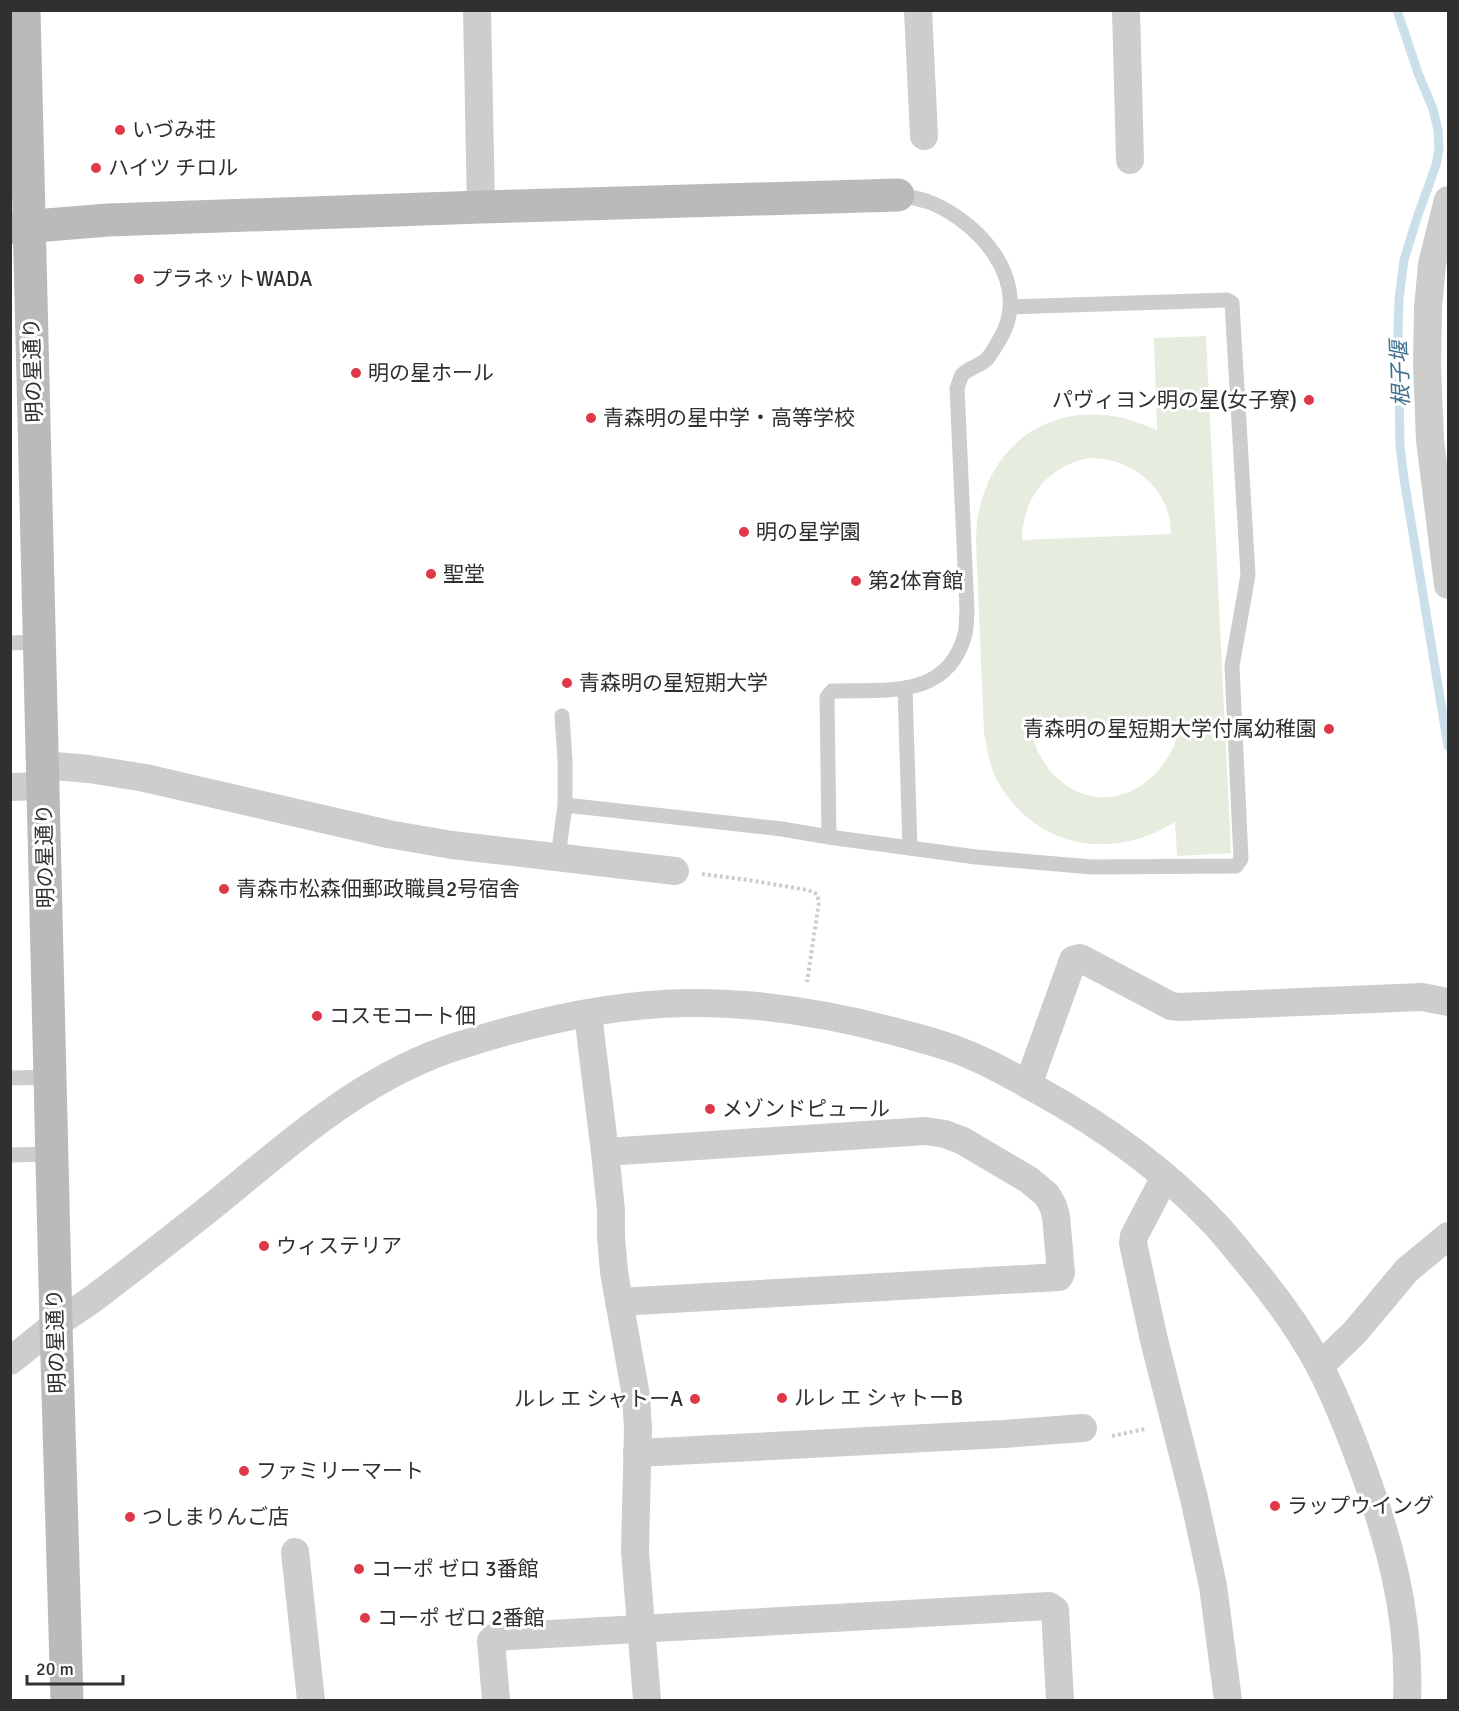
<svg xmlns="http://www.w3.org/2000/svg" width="1459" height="1711" viewBox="0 0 1459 1711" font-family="Signika,'Noto Sans JP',sans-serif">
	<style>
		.green { fill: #e6ecde; fill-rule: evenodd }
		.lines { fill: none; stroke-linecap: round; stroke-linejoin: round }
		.stream { stroke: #cbdfeb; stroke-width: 9 }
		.path { stroke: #cdcdcd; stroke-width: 4; stroke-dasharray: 3 3; stroke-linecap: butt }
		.lane { stroke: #cdcdcd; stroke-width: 15 }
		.street { stroke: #cdcdcd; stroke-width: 28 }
		.secondary { stroke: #bababa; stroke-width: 33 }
		.poi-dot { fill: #df3949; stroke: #fff; stroke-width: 2 }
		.labels { text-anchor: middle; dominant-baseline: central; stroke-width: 6; stroke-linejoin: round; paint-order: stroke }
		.poi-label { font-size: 21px; fill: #303030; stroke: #fff; text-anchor: start }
		.street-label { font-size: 21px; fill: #303030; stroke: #fff }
		.water-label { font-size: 22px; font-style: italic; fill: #40728f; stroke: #fff }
	</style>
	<rect width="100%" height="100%" fill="#fff"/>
	<path class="green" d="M1206 336 1231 853 1177 856 1175 822C1112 862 1034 848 997 780 989 765 987 748 984 732L976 541C976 468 1027 408 1104 415 1123 416 1139 423 1157 430L1154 338ZM1089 458C1132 458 1171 488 1171 534L1022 540C1022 498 1048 466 1089 458ZM1179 721C1179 736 1173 751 1164 763 1138 800 1091 810 1057 778 1042 764 1034 745 1029 726Z"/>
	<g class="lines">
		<path class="stream" d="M1397 10 1418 73 1433 109 1438 130 1439 148 1436 165 1417 218 1404 260 1399 299 1398 332 1400 446 1404 479 1448 746"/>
		<g class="path">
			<path d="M702 874 748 880 808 890 817 894 819 902 807 982"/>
			<path d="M1112 1436 1145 1429"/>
		</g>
		<g class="lane">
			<path d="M10 643 40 642"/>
			<path d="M905 688 910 848"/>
			<path d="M562 716 565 760V805"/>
			<path d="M829 837 976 857 1092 867 1236 866 1241 859 1232 666 1248 575 1232 303 1227 300 1010 307"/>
			<path d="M558 857 565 805 782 829 829 837 827 697 832 691C885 689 948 700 965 634 967 627 966 618 967 611L957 388C959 384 960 378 962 375 968 368 979 366 986 360 991 355 1002 336 1005 329 1026 276 979 224 934 204 923 199 911 197 898 195"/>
			<path d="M10 1078 50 1077"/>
			<path d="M10 1155 52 1154"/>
		</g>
		<g class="street">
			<path d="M477 10 481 207"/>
			<path d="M918 10 924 136"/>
			<path d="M1126 10 1130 160"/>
			<path d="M1448 200 1432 264 1428 308 1427 366 1430 440 1448 585"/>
			<path d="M43 765 89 769 145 778 388 834 452 845 675 871"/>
			<path d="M10 787 43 786"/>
			<path d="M588 1015 605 1152 611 1210V1237L614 1272 636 1396 638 1429 635 1551 647 1700"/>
			<path d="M1028 1085 1073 960 1080 958 1171 1006 1179 1007 1422 997 1448 1002"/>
			<path d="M605 1152 926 1131 945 1134 963 1141 1029 1180 1047 1195 1053 1206 1056 1216 1061 1273 1059 1277 619 1302"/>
			<path d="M1165 1177 1134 1236 1133 1243 1154 1340 1194 1498 1213 1586 1228 1700"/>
			<path d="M10 1361C25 1349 40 1337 55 1325 70 1314 87 1304 102 1292 135 1267 167 1242 200 1216 282 1151 359 1076 461 1045 530 1023 613 1004 686 1003 756 1002 825 1013 893 1031 914 1037 936 1042 957 1050 984 1060 1009 1074 1034 1088 1100 1124 1164 1169 1216 1225 1229 1239 1240 1254 1253 1269 1277 1298 1300 1330 1318 1363 1333 1391 1345 1421 1356 1450 1387 1531 1411 1613 1407 1700"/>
			<path d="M1320 1366 1355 1332 1407 1270 1448 1236"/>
			<path d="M637 1453 1003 1434 1083 1428"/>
			<path d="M295 1552 311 1700"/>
			<path d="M496 1700 491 1641 495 1637 1049 1606 1055 1610 1060 1700"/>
		</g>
		<g class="secondary">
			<path d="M24 10 56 1325 67 1700"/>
			<path d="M10 228 108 220 481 207 898 195"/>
		</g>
	</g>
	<g class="poi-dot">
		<circle cx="120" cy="130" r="6"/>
		<circle cx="96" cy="168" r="6"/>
		<circle cx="139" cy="279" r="6"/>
		<circle cx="356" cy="373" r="6"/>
		<circle cx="1309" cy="400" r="6"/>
		<circle cx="591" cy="418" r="6"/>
		<circle cx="744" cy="532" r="6"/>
		<circle cx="431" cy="574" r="6"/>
		<circle cx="856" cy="581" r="6"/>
		<circle cx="567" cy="683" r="6"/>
		<circle cx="1329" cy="729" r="6"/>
		<circle cx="224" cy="889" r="6"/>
		<circle cx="317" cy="1016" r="6"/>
		<circle cx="710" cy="1109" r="6"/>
		<circle cx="264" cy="1246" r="6"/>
		<circle cx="782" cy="1398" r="6"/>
		<circle cx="695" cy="1399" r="6"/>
		<circle cx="244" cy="1471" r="6"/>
		<circle cx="1275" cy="1506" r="6"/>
		<circle cx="130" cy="1517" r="6"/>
		<circle cx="359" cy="1569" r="6"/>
		<circle cx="365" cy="1618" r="6"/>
	</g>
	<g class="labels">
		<g class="poi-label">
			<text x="132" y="130">いづみ荘</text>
			<text x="108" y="168">ハイツ チロル</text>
			<text x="151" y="279">プラネットWADA</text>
			<text x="368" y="373">明の星ホール</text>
			<text x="1297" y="400" text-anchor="end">パヴィヨン明の星(女子寮)</text>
			<text x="603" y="418">青森明の星中学・高等学校</text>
			<text x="756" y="532">明の星学園</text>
			<text x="443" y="574">聖堂</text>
			<text x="868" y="581">第2体育館</text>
			<text x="579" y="683">青森明の星短期大学</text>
			<text x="1317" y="729" text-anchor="end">青森明の星短期大学付属幼稚園</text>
			<text x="236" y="889">青森市松森佃郵政職員2号宿舎</text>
			<text x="329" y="1016">コスモコート佃</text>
			<text x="722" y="1109">メゾンドピュール</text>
			<text x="276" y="1246">ウィステリア</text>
			<text x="794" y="1398">ルレ エ シャトーB</text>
			<text x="683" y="1399" text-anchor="end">ルレ エ シャトーA</text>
			<text x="256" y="1471">ファミリーマート</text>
			<text x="1287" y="1506">ラップウイング</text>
			<text x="142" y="1517">つしまりんご店</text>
			<text x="371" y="1569">コーポ ゼロ 3番館</text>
			<text x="377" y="1618">コーポ ゼロ 2番館</text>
		</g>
		<g class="street-label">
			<text transform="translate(33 370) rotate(-92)">明の星通り</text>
			<text transform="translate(45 856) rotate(-91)">明の星通り</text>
			<text transform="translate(56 1341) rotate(-92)">明の星通り</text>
		</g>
		<g class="water-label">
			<text transform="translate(1400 374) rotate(-92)">根子堰</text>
		</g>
	</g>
	<rect width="1459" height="1711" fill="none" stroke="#303030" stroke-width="24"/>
	<path d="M27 1675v9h96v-9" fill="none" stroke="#303030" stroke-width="3"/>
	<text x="36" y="1675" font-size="18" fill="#303030" stroke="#ffffff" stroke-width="4.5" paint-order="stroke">20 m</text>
</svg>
